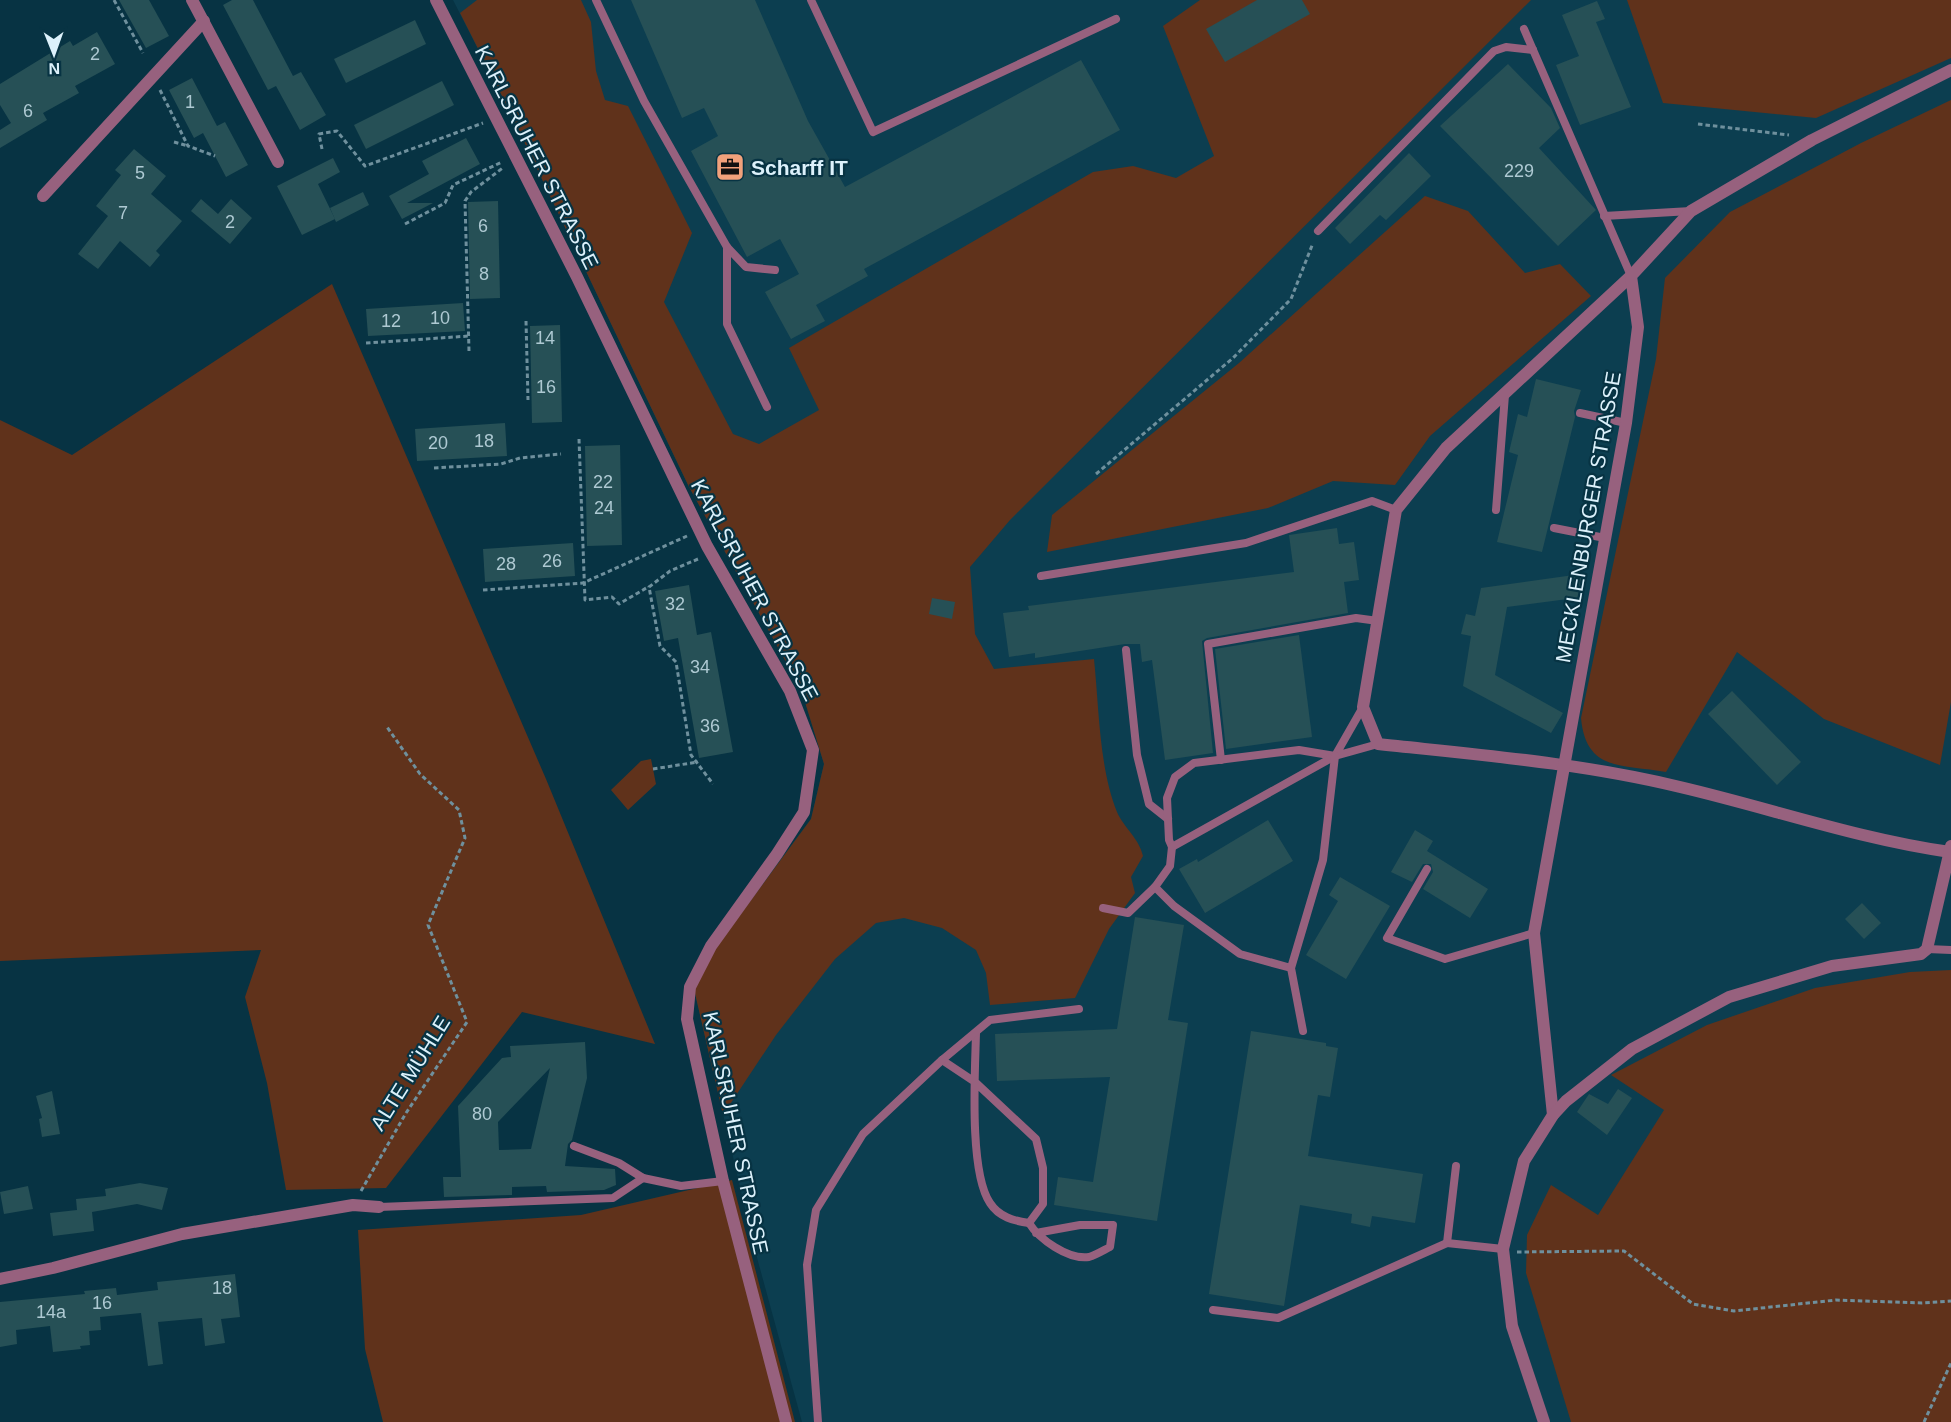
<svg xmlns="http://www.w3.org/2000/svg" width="1951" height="1422" viewBox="0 0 1951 1422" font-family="Helvetica,sans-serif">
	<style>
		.built { fill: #0c3e50 }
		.green { fill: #60321b }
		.building { fill: #265056; fill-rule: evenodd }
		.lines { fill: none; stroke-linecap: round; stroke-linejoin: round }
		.path { stroke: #6f909d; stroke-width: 3; stroke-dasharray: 4.5 3; stroke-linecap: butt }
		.service { stroke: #97617e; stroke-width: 8 }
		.minor { stroke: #97617e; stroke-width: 12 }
		.labels { text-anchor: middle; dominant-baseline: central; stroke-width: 4.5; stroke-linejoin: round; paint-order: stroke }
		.number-label { font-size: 18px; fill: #aec9d2 }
		.street-label { font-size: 21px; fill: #dcf1fb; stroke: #073343 }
		.poi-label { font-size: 21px; font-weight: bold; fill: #dcf1fb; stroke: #073343; text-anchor: start }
	</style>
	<rect width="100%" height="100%" fill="#073343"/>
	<path class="built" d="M453 0H1951V1422H802L753 1243 694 989 777 864 811 819 824 764 801 689 689 487 508 108Z"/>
	<g class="green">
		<path d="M477 0H581L591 22 596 71 605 100 628 106 692 233 664 302 733 434 759 444 819 410 789 348 1093 172 1133 166 1176 178 1214 156 1163 26 1200 0H1531L1010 520 970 567 975 634 994 669 1094 659C1099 706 1099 768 1117 812 1124 828 1139 838 1143 856L1131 877 1135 893 1109 929 1075 998 990 1005 986 973 976 950 942 928 904 918 876 923 835 959 776 1035 723 1115 694 989 717 946 811 819 824 764 801 689 689 487 508 108 460 13Z"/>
		<path d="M1627 0H1951V58L1816 118 1663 103Z"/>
		<path d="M1951 100V702L1940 765 1824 719 1737 652 1666 772C1622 764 1586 772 1581 718L1656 359 1665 278 1730 212 1861 143Z"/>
		<path d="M1425 196 1468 211 1525 273 1560 264 1591 296 1430 436 1395 485 1333 481 1268 508 1047 552 1052 515 1239 363Z"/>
		<path d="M332 284 546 779 655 1044 522 1012 386 1188 286 1190 267 1083 245 997 261 950 0 961V420L72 455Z"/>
		<path d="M651 759 656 784 628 810 611 790 641 761Z"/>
		<path d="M1951 970V1422H1571L1526 1273 1527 1235 1551 1185 1598 1215 1664 1110 1611 1075 1707 1025 1815 988 1910 972Z"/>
		<path d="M732 1180 795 1422H383L365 1349 358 1230 581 1215Z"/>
	</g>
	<g class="building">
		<path d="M119 0H149L169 36 146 48Z"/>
		<path d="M232 0H253L293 76 301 72 326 115 300 130 276 86 268 90 223 5Z"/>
		<path d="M631 0H755L808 121 845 187 1081 60 1120 130 864 269 868 276 816 305 825 321 791 339 765 292 799 274 780 239 747 257 691 151 718 136 704 108 682 118Z"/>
		<path d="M1257 0H1302L1310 14 1225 62 1206 29Z"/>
		<path d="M1597 1 1605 19 1596 22 1631 107 1580 125 1556 65 1579 56 1562 15Z"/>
		<path d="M415 20 426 44 346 83 334 59Z"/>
		<path d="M97 32 115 64 75 86 79 93 43 113 47 120 0 148V130L11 123 0 105V84L70 41 73 46Z"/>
		<path d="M1508 64 1551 108 1560 128 1539 148 1596 210 1558 246 1440 126Z"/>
		<path d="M192 78 217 126 225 122 248 165 226 177 203 133 194 138 169 90Z"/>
		<path d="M442 81 454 105 366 149 354 125Z"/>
		<path d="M466 138 480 164 407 203H433L402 219 389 196 429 174 422 161Z"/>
		<path d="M134 149 166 176 151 194 182 221 156 251 160 255 150 267 120 241 98 269 78 254 108 216 96 206 121 175 115 170Z"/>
		<path d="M1409 153 1431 176 1386 220 1380 215 1350 244 1335 228Z"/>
		<path d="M333 158 340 172 318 184 335 219 302 235 277 186Z"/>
		<path d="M363 192 369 205 336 222 330 208Z"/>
		<path d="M201 199 218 214 231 199 252 218 230 244 191 211Z"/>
		<path d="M498 201 500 298 470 299 468 202Z"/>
		<path d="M463 303 465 331 368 336 366 309Z"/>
		<path d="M560 325 562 422 532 423 530 326Z"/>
		<path d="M1536 379 1581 390 1574 411 1575 417 1542 552 1497 542 1518 455 1509 452 1518 414 1527 417Z"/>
		<path d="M505 423 507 456 417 461 415 429Z"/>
		<path d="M620 445 622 545 587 546 585 446Z"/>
		<path d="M1337 528 1339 544 1354 542 1359 580 1344 582 1348 613 1207 638 1202 641 1213 753 1165 760 1152 660 1142 662 1140 644H1125L1035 658V653L1009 657 1003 613 1029 610 1028 606 1294 572 1289 535Z"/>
		<path d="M573 543 575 576 485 582 483 549Z"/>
		<path d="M1581 574 1583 597 1507 607 1495 675 1563 713 1551 733 1463 686 1471 636 1461 634 1466 614 1475 616 1481 588Z"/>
		<path d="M689 585 697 635 711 632 733 752 699 758 678 638 664 641 655 591Z"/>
		<path d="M932 598 955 602 952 619 929 614Z"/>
		<path d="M1299 635 1312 737 1226 749 1215 649Z"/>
		<path d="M1732 691 1801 762 1777 785 1708 714Z"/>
		<path d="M1268 820 1293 861 1205 913 1179 869 1197 859 1198 862Z"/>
		<path d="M1415 830 1433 841 1427 851 1488 889 1470 918 1423 889 1433 872 1431 864H1423L1412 882 1391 872Z"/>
		<path d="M1340 877 1390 906 1346 979 1306 955 1338 901 1329 895Z"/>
		<path d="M1862 903 1881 923 1864 939 1845 919Z"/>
		<path d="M1135 917 1184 925 1168 1020 1188 1023 1157 1221 1054 1205 1058 1177 1093 1182 1110 1077 997 1081 995 1034 1117 1029Z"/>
		<path d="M1251 1031 1326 1043V1046L1338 1048 1330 1097 1318 1095 1308 1156 1423 1174 1415 1223 1372 1216 1370 1227 1351 1223 1352 1214 1300 1205 1284 1306 1209 1294Z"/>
		<path d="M585 1042 587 1078 572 1140 568 1144 565 1166 615 1169 616 1185 604 1190 547 1192 546 1186 512 1187V1195L444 1197 443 1177H461L458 1106 502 1058 511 1057 510 1046ZM550 1068 531 1149 499 1150 498 1122Z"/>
		<path d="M1618 1089 1632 1098 1607 1135 1577 1112 1589 1094 1608 1104Z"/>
		<path d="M52 1091 60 1134 42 1137 39 1119 42 1118 36 1096Z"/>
		<path d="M140 1183 168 1188 162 1210 137 1204 92 1212 94 1231 53 1236 50 1213 77 1210 76 1199 106 1196 105 1189Z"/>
		<path d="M28 1186 33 1209 4 1214 0 1192Z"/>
		<path d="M235 1274 240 1317 221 1319 225 1343 205 1346 202 1318 158 1322 163 1364 148 1366 141 1313 100 1317 101 1330 89 1331 90 1345 80 1346 81 1349 53 1352 50 1326 16 1330 17 1344 0 1347V1302L85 1294 84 1291 116 1288 117 1295 158 1290 157 1282Z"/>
	</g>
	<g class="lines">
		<g class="path">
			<path d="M114 0 143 53"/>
			<path d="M160 90 188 146 215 156"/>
			<path d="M1698 124 1789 135"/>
			<path d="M174 142 188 146"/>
			<path d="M322 149 319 134 337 131 365 166 483 123"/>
			<path d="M405 224 445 203 453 185 502 162"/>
			<path d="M526 321 528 400"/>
			<path d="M366 343 469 336"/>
			<path d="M469 351 465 201 471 192 504 167"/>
			<path d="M579 439 585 600 612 597 619 604 648 587"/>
			<path d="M434 468 501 464 520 458 561 454"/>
			<path d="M1096 474 1233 358 1291 299 1313 243"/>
			<path d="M698 559 670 571 649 587 660 646 676 662 691 755 713 784"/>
			<path d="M483 590 583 583 687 536"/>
			<path d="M653 769 698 762"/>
			<path d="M361 1191 406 1113 467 1022 428 925 465 838 459 810 420 774 387 727"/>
			<path d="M1517 1252 1624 1251 1693 1304 1734 1311 1836 1300 1922 1303 1951 1301"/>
			<path d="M1924 1422 1951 1363"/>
		</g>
		<g class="service">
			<path d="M596 0 644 101 727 247 746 267 775 270"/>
			<path d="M811 0 873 132 1116 19"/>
			<path d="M1524 29 1631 276"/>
			<path d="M1604 216 1691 211"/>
			<path d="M1318 231 1494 51 1506 47 1533 50"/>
			<path d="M727 247V324L767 407"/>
			<path d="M1580 413 1626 423"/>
			<path d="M1496 510 1505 395"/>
			<path d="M1554 528 1605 538"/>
			<path d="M1041 576 1246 543 1372 501 1396 510"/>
			<path d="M1126 650 1137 755 1149 804 1168 819"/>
			<path d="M1363 707 1335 756 1378 744"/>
			<path d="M1221 760 1208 644 1356 618 1378 621"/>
			<path d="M1172 847 1169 840 1167 798 1175 777 1194 763 1299 750 1335 756"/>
			<path d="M1427 869 1387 938 1445 959 1534 933"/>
			<path d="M1103 908 1128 913 1155 887"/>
			<path d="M1927 949 1951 950"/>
			<path d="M1291 968 1240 954 1174 906 1155 887 1170 866 1172 847 1335 756"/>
			<path d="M1303 1031 1291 968 1323 860 1335 756"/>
			<path d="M942 1060 975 1082 1036 1139 1043 1168V1204L1029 1223C1014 1221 999 1217 990 1203 969 1172 975 1073 976 1033"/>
			<path d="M574 1146 619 1163 643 1178 681 1186 723 1181"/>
			<path d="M1456 1166 1447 1243 1503 1249"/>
			<path d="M379 1207 613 1198 643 1178"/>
			<path d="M1029 1223C1039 1239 1068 1260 1089 1257 1096 1255 1104 1250 1110 1247L1113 1225H1080L1036 1233"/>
			<path d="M1213 1310 1278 1318 1447 1243"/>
			<path d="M818 1422 807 1265 816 1210 863 1134 942 1060 990 1020 1079 1009"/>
		</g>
		<g class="minor">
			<path d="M192 0 278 162"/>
			<path d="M436 0 577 277 707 546 790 691 813 750 804 812 777 854 711 946 690 987 687 1019 723 1181 786 1422"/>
			<path d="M43 196 204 21"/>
			<path d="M1631 276 1446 448 1396 510 1363 707 1378 744C1480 755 1581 763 1680 787 1770 808 1858 839 1950 852"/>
			<path d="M1553 1115 1534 933 1626 423 1638 327 1631 276 1691 211 1812 140 1951 70"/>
			<path d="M0 1279 53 1268 182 1234 353 1205 379 1207"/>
			<path d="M1544 1422 1512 1326 1503 1249 1524 1161 1553 1115 1566 1101 1632 1049 1729 997 1832 966 1921 954 1927 949 1951 846"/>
		</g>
	</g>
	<defs>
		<g id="office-square" transform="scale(1.5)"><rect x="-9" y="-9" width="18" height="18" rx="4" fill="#f1a17b" stroke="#073343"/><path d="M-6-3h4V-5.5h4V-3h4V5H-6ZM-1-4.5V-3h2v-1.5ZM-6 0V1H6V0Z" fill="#111"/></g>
	</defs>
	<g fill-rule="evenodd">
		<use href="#office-square" x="730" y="167"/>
	</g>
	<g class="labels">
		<g class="number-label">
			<text x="95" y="54">2</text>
			<text x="190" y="102">1</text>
			<text x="28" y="111">6</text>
			<text x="1519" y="171">229</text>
			<text x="140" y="173">5</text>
			<text x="123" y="213">7</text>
			<text x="230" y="222">2</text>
			<text x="483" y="226">6</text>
			<text x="484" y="274">8</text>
			<text x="440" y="318">10</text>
			<text x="391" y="321">12</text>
			<text x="545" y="338">14</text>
			<text x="546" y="387">16</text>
			<text x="484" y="441">18</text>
			<text x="438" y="443">20</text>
			<text x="603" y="482">22</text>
			<text x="604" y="508">24</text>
			<text x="552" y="561">26</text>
			<text x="506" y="564">28</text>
			<text x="675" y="604">32</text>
			<text x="700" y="667">34</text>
			<text x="710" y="726">36</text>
			<text x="482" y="1114">80</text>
			<text x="222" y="1288">18</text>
			<text x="102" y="1303">16</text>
			<text x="51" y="1312">14a</text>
		</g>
		<g class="street-label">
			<text transform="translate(537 157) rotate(63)">KARLSRUHER STRASSE</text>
			<text transform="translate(1588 517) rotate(-80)">MECKLENBURGER STRASSE</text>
			<text transform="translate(755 590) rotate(62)">KARLSRUHER STRASSE</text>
			<text transform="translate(410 1073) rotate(-58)">ALTE MÜHLE</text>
			<text transform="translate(736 1133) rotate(78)">KARLSRUHER STRASSE</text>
		</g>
		<g class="poi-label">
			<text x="751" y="167">Scharff IT</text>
		</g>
	</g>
	<g transform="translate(54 54) rotate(179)" stroke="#073343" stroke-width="4.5" paint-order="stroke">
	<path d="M0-4.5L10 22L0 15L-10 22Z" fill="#dcf1fb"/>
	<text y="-9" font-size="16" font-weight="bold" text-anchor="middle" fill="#dcf1fb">N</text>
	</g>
</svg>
